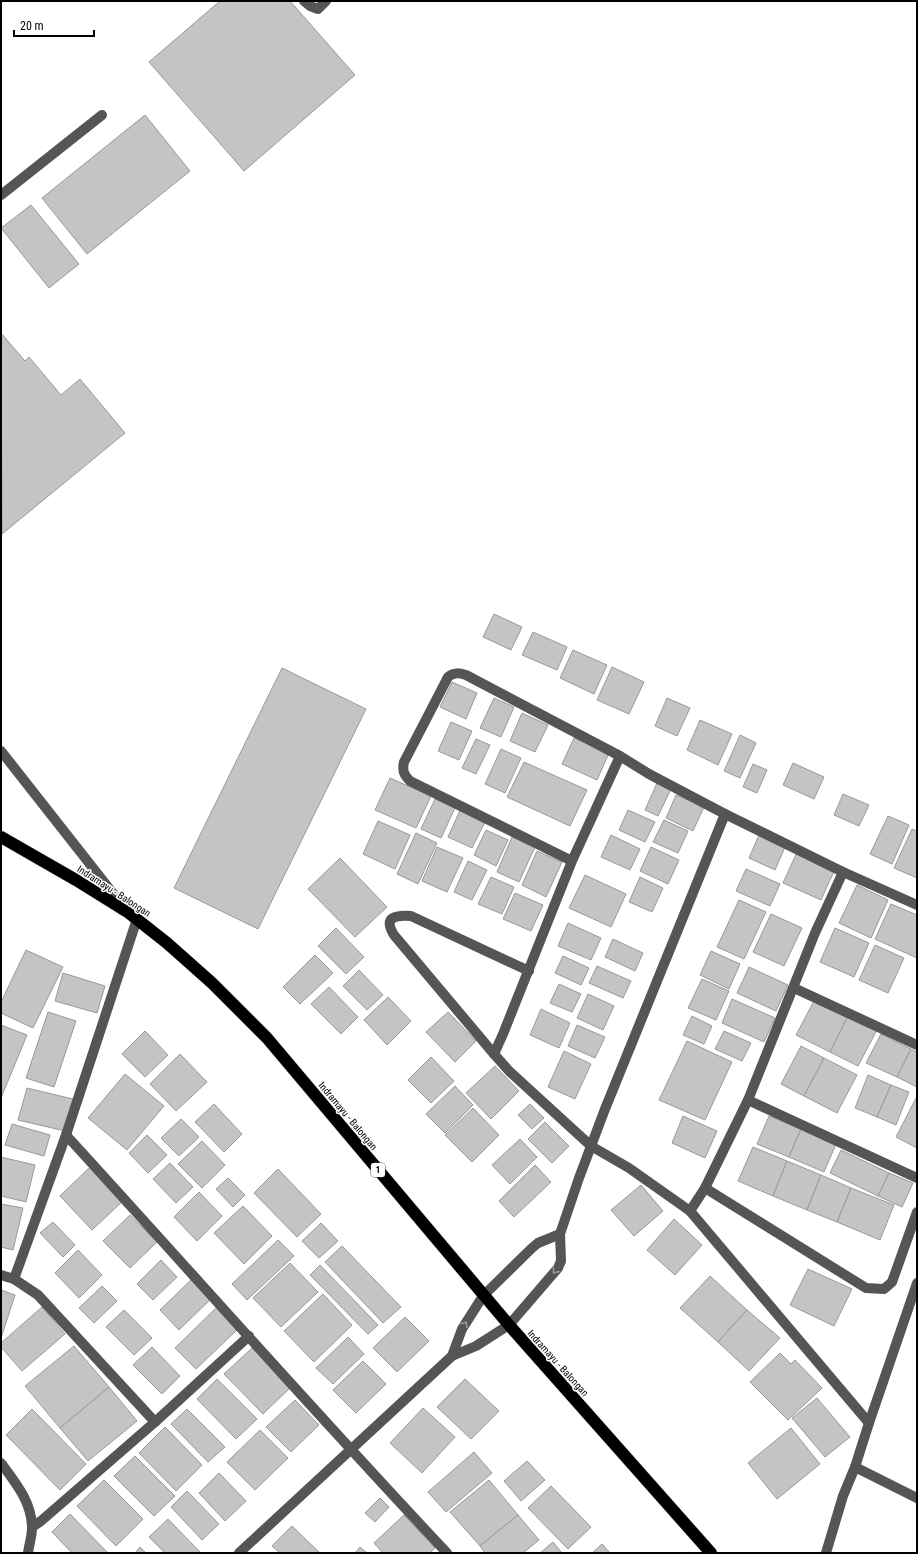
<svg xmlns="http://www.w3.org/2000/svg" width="918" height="1554" viewBox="0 0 918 1554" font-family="'Roboto Condensed',sans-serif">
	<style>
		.building { fill: #c4c4c4; stroke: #999 }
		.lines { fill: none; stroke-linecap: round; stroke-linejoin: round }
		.highway-casing { stroke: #dbdbdb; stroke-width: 13 }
		.minor { stroke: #555; stroke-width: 10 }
		.highway { stroke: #000; stroke-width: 12 }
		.oneway { stroke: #999 }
		.labels { text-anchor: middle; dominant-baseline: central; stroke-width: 3; stroke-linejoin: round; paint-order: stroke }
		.shield { fill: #fff; stroke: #4c4c4c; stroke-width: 1 }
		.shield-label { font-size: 9px; font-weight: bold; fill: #000 }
		.street-label { font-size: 10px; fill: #000; stroke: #fff }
	</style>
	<rect width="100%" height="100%" fill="#fff"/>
	<g class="building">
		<path d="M220 1H290L355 75 244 171 149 62Z"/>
		<path d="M145 115 190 171 87 254 42 198Z"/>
		<path d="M31 205 79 264 49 288 1 228Z"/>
		<path d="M1 333 25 361 29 357 61 395 80 379 125 433 2 534Z"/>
		<path d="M494 614 522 627 511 650 483 637Z"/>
		<path d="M533 632 567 647 557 670 522 655Z"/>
		<path d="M573 650 607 665 594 694 560 678Z"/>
		<path d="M612 667 644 682 629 714 597 700Z"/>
		<path d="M282 668 366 709 258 929 174 888Z"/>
		<path d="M452 682 477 693 466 719 440 707Z"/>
		<path d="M494 698 514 707 501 737 480 728Z"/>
		<path d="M667 698 690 708 677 736 655 726Z"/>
		<path d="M522 713 548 725 535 752 510 741Z"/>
		<path d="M700 720 732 734 718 765 687 750Z"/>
		<path d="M451 722 472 731 459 760 438 751Z"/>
		<path d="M740 735 756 743 740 778 724 771Z"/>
		<path d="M574 738 609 753 597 780 562 764Z"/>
		<path d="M476 739 490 745 476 774 462 768Z"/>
		<path d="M501 749 521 758 505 793 485 784Z"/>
		<path d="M524 762 587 790 570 826 507 797Z"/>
		<path d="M793 763 824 777 814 799 783 785Z"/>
		<path d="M753 764 767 770 757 793 743 787Z"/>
		<path d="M390 778 431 796 416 828 375 810Z"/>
		<path d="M657 783 671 789 658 816 645 810Z"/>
		<path d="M843 794 869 805 859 826 834 815Z"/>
		<path d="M676 795 704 807 693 831 666 818Z"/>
		<path d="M435 799 455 808 441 838 421 829Z"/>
		<path d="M461 808 486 820 472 848 448 837Z"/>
		<path d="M628 810 655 822 645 842 619 830Z"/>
		<path d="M888 816 909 825 892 864 870 854Z"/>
		<path d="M664 820 688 831 678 853 653 842Z"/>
		<path d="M378 821 410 835 395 869 363 854Z"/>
		<path d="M912 829 917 831V878L894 868Z"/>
		<path d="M486 830 508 840 496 866 474 855Z"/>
		<path d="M416 833 437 843 418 884 397 874Z"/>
		<path d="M611 835 640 849 630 870 601 857Z"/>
		<path d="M759 835 785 847 775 870 749 858Z"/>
		<path d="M512 837 535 847 519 882 497 872Z"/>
		<path d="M437 847 463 858 447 892 422 881Z"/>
		<path d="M651 847 679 860 668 884 640 871Z"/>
		<path d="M537 851 562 862 546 897 522 885Z"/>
		<path d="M797 852 835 869 821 900 783 883Z"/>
		<path d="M340 858 387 907 355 937 308 889Z"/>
		<path d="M468 861 487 870 472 900 454 892Z"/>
		<path d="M746 869 780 884 770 906 736 891Z"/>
		<path d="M585 875 626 894 611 927 569 908Z"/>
		<path d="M491 877 514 887 502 914 478 904Z"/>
		<path d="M640 877 663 888 652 912 629 902Z"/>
		<path d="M857 885 888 900 871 938 839 923Z"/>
		<path d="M515 893 543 905 531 931 503 919Z"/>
		<path d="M739 900 766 912 744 959 717 947Z"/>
		<path d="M891 904 917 915V958L875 939Z"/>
		<path d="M771 914 802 928 784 966 753 952Z"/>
		<path d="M568 923 601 938 591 960 558 946Z"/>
		<path d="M336 928 364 957 346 974 318 946Z"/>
		<path d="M835 928 869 943 854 977 820 962Z"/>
		<path d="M613 939 643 953 635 971 605 957Z"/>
		<path d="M875 945 904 958 888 993 859 980Z"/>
		<path d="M26 950 63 967 33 1028 1 1013V1002Z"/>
		<path d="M711 951 740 964 729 989 700 975Z"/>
		<path d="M315 955 333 973 300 1004 283 987Z"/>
		<path d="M563 956 589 968 581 985 555 973Z"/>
		<path d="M597 966 631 981 623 998 589 983Z"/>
		<path d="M749 967 788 985 776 1011 737 993Z"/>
		<path d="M359 970 383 995 367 1010 343 986Z"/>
		<path d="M63 973 105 986 97 1013 55 1001Z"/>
		<path d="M702 979 729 991 716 1020 688 1008Z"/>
		<path d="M559 984 581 994 572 1012 550 1003Z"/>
		<path d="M329 987 358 1017 341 1034 311 1004Z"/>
		<path d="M588 994 614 1006 603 1030 577 1018Z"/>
		<path d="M388 997 411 1021 387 1045 364 1020Z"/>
		<path d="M732 999 775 1018 764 1042 722 1023Z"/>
		<path d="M815 999 848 1016 830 1052 796 1035Z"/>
		<path d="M541 1009 570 1023 559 1048 530 1035Z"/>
		<path d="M48 1012 76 1021 54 1087 26 1078Z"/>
		<path d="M448 1012 476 1041 455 1062 426 1032Z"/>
		<path d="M692 1016 712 1026 704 1044 683 1035Z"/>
		<path d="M848 1016 877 1030 858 1066 830 1052Z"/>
		<path d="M1 1025 27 1035 1 1098Z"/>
		<path d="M577 1025 605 1037 595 1058 568 1046Z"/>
		<path d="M145 1031 168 1055 145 1077 122 1054Z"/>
		<path d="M724 1031 751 1043 742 1061 715 1049Z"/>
		<path d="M881 1034 911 1049 897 1077 866 1063Z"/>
		<path d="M687 1041 732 1062 705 1120 659 1100Z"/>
		<path d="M801 1046 824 1058 804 1096 781 1084Z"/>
		<path d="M911 1049 917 1052V1087L897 1077Z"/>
		<path d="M564 1051 591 1064 575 1099 548 1087Z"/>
		<path d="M180 1054 207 1082 176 1111 150 1084Z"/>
		<path d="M431 1057 454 1081 431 1103 408 1080Z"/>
		<path d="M824 1058 857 1075 837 1113 804 1096Z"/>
		<path d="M495 1066 519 1091 491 1119 466 1093Z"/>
		<path d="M125 1074 164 1106 127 1150 88 1118Z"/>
		<path d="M868 1075 891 1085 877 1117 855 1108Z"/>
		<path d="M891 1085 909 1092 896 1125 877 1117Z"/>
		<path d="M455 1086 473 1105 445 1133 426 1114Z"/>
		<path d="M27 1088 73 1099 65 1131 18 1120Z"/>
		<path d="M916 1098H917V1148L896 1137Z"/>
		<path d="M214 1104 242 1134 224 1152 195 1122Z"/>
		<path d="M530 1104 544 1118 532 1129 518 1115Z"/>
		<path d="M473 1108 499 1135 472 1162 445 1135Z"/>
		<path d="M683 1116 717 1131 705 1158 672 1143Z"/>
		<path d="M769 1116 801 1129 789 1157 757 1144Z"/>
		<path d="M181 1119 199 1137 179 1156 161 1138Z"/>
		<path d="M545 1122 569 1146 552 1163 528 1139Z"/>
		<path d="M12 1124 50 1135 44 1156 5 1145Z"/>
		<path d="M801 1129 836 1144 824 1172 789 1157Z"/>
		<path d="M147 1135 167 1155 148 1173 129 1153Z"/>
		<path d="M520 1139 537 1157 510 1184 492 1165Z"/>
		<path d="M202 1141 225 1165 202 1188 178 1164Z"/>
		<path d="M753 1147 787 1161 773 1196 738 1181Z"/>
		<path d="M841 1150 889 1173 878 1196 830 1173Z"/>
		<path d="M1 1157 35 1165 26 1202 1 1196Z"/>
		<path d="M787 1161 821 1175 807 1210 773 1196Z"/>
		<path d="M170 1163 193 1187 176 1203 153 1179Z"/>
		<path d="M535 1165 551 1182 514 1217 499 1201Z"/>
		<path d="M91 1166 124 1200 92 1230 60 1196Z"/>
		<path d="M278 1169 321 1214 297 1237 254 1193Z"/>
		<path d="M889 1173 913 1183 902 1207 878 1196Z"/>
		<path d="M821 1175 851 1188 837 1222 807 1210Z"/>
		<path d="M228 1178 245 1195 233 1207 216 1189Z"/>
		<path d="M641 1185 663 1211 634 1236 611 1210Z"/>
		<path d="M851 1188 894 1205 880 1240 837 1222Z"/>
		<path d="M199 1192 222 1216 197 1241 174 1217Z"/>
		<path d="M1 1204 23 1208 13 1250 1 1247Z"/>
		<path d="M243 1206 272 1236 244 1264 214 1233Z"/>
		<path d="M130 1215 157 1242 130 1268 103 1241Z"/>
		<path d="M674 1219 702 1245 675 1275 647 1250Z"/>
		<path d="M53 1222 75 1245 63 1257 40 1233Z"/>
		<path d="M321 1223 338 1241 319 1258 302 1241Z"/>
		<path d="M278 1240 294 1256 247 1300 232 1284Z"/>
		<path d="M342 1246 401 1307 383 1323 325 1262Z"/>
		<path d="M78 1250 102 1275 79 1298 55 1273Z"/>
		<path d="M161 1260 177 1277 153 1300 137 1284Z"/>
		<path d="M290 1263 318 1292 281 1327 253 1298Z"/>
		<path d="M320 1265 378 1325 368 1334 310 1275Z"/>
		<path d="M808 1269 852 1289 834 1326 790 1305Z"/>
		<path d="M710 1276 747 1310 718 1342 680 1308Z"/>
		<path d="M194 1277 213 1297 179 1330 160 1310Z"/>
		<path d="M102 1286 117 1301 94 1323 79 1308Z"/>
		<path d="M1 1290 15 1295 1 1338Z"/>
		<path d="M323 1294 352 1325 314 1362 284 1331Z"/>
		<path d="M42 1307 65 1334 22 1371 1 1347V1343Z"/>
		<path d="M217 1307 238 1329 196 1369 175 1348Z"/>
		<path d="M124 1310 152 1338 134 1355 106 1327Z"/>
		<path d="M747 1310 780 1338 749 1371 718 1342Z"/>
		<path d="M405 1317 429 1341 397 1372 373 1348Z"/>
		<path d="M348 1337 364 1354 333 1384 316 1368Z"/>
		<path d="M74 1346 109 1387 60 1428 25 1386Z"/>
		<path d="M152 1347 180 1376 162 1394 133 1365Z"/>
		<path d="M252 1348 291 1387 263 1414 224 1374Z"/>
		<path d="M780 1353 791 1364 795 1360 822 1388 788 1420 750 1382Z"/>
		<path d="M363 1361 386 1384 356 1413 333 1390Z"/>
		<path d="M217 1379 257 1419 236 1439 197 1399Z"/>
		<path d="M465 1379 499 1411 471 1439 437 1407Z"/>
		<path d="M109 1387 137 1421 88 1461 60 1428Z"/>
		<path d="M817 1398 850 1437 825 1457 792 1418Z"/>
		<path d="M295 1400 319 1425 291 1452 266 1427Z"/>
		<path d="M423 1408 455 1437 422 1473 390 1443Z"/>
		<path d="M32 1409 86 1464 60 1490 6 1435Z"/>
		<path d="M187 1409 225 1447 208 1462 171 1424Z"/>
		<path d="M165 1427 202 1465 176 1491 139 1453Z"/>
		<path d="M791 1428 820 1464 777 1499 748 1463Z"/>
		<path d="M260 1430 288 1458 255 1490 227 1462Z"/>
		<path d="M474 1452 492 1473 446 1512 428 1492Z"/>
		<path d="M135 1456 175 1496 154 1516 114 1476Z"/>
		<path d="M527 1461 545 1480 521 1501 504 1481Z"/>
		<path d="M219 1473 246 1501 225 1521 199 1493Z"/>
		<path d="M104 1480 143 1519 116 1546 77 1506Z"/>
		<path d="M489 1480 518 1515 480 1546 450 1512Z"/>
		<path d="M551 1486 591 1527 568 1549 528 1508Z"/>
		<path d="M187 1491 219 1524 202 1540 171 1507Z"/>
		<path d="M380 1498 389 1507 375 1522 365 1513Z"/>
		<path d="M70 1514 107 1552 105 1553H72L52 1532Z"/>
		<path d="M404 1515 435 1548 430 1553H383L374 1543Z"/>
		<path d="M518 1515 539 1540 523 1553H485L480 1546Z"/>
		<path d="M168 1519 201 1553H165L149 1537Z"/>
		<path d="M292 1526 320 1553H280L272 1546Z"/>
		<path d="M553 1542 562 1553H540Z"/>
		<path d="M602 1544 610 1553H592Z"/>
		<path d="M140 1547 146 1553H135Z"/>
		<path d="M360 1547 367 1553H355Z"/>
	</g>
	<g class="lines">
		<g class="highway-casing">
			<path id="highway" d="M1 837 76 880 129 913 167 943 212 983 267 1038 509 1325 711 1553"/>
		</g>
		<g class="minor">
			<path d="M304 1 310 6 318 9 326 1"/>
			<path d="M1 195 102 115"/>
			<path d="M1 751 126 910"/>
			<path d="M572 861 410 781C404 775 402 771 404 762L448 677C454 672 459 673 466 675L620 756 649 774 725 814 843 872 815 933 748 1100 705 1188 690 1211 629 1168 591 1146 509 1071 494 1054 503 1034 572 861 620 756"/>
			<path d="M843 872 917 905"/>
			<path d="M794 988 917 1045"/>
			<path d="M494 1054 394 935C383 917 395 915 411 916L529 971"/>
			<path d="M748 1100 917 1178"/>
			<path d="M66 1135C193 1274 318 1416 447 1553"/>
			<path d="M705 1188 866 1288 884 1289 892 1282 917 1212"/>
			<path d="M690 1211 869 1423"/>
			<path d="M1 1275 14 1279 38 1295 155 1422"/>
			<path d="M14 1279 66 1135 137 919"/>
			<path d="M452 1356 462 1329 483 1296 532 1248 538 1243 560 1234"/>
			<path d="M1 1463C15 1482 32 1502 32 1528 32 1536 29 1545 28 1553"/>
			<path d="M855 1467 917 1498"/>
			<path d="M32 1527 41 1521 155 1422 249 1336"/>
			<path d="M239 1553 452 1356 476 1346 509 1325 558 1268 561 1261 560 1234 579 1178 605 1109 725 814"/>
			<path d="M826 1553 843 1496 855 1467 869 1423 917 1283"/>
		</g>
		<use href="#highway" class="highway"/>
	</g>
	<defs><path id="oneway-chevron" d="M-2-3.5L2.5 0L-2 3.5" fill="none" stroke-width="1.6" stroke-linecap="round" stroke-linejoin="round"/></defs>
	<g class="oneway">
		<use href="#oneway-chevron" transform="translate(555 1271) rotate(129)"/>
		<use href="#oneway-chevron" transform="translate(465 1324) rotate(-58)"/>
	</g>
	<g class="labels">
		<rect class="shield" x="371" y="1163" width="14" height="14" rx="3"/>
		<g class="shield-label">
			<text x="378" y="1170">1</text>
		</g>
		<g class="street-label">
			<text transform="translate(114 891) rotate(33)">Indramayu - Balongan</text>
			<text transform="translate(348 1116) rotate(50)">Indramayu - Balongan</text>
			<text transform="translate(558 1363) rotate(48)">Indramayu - Balongan</text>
		</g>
	</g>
	<rect width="918" height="1554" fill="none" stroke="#000000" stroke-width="4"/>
	<path d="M14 30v6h80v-6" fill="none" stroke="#000000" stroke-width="2"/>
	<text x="20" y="30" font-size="12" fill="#000000" stroke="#ffffff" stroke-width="3" paint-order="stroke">20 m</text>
</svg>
